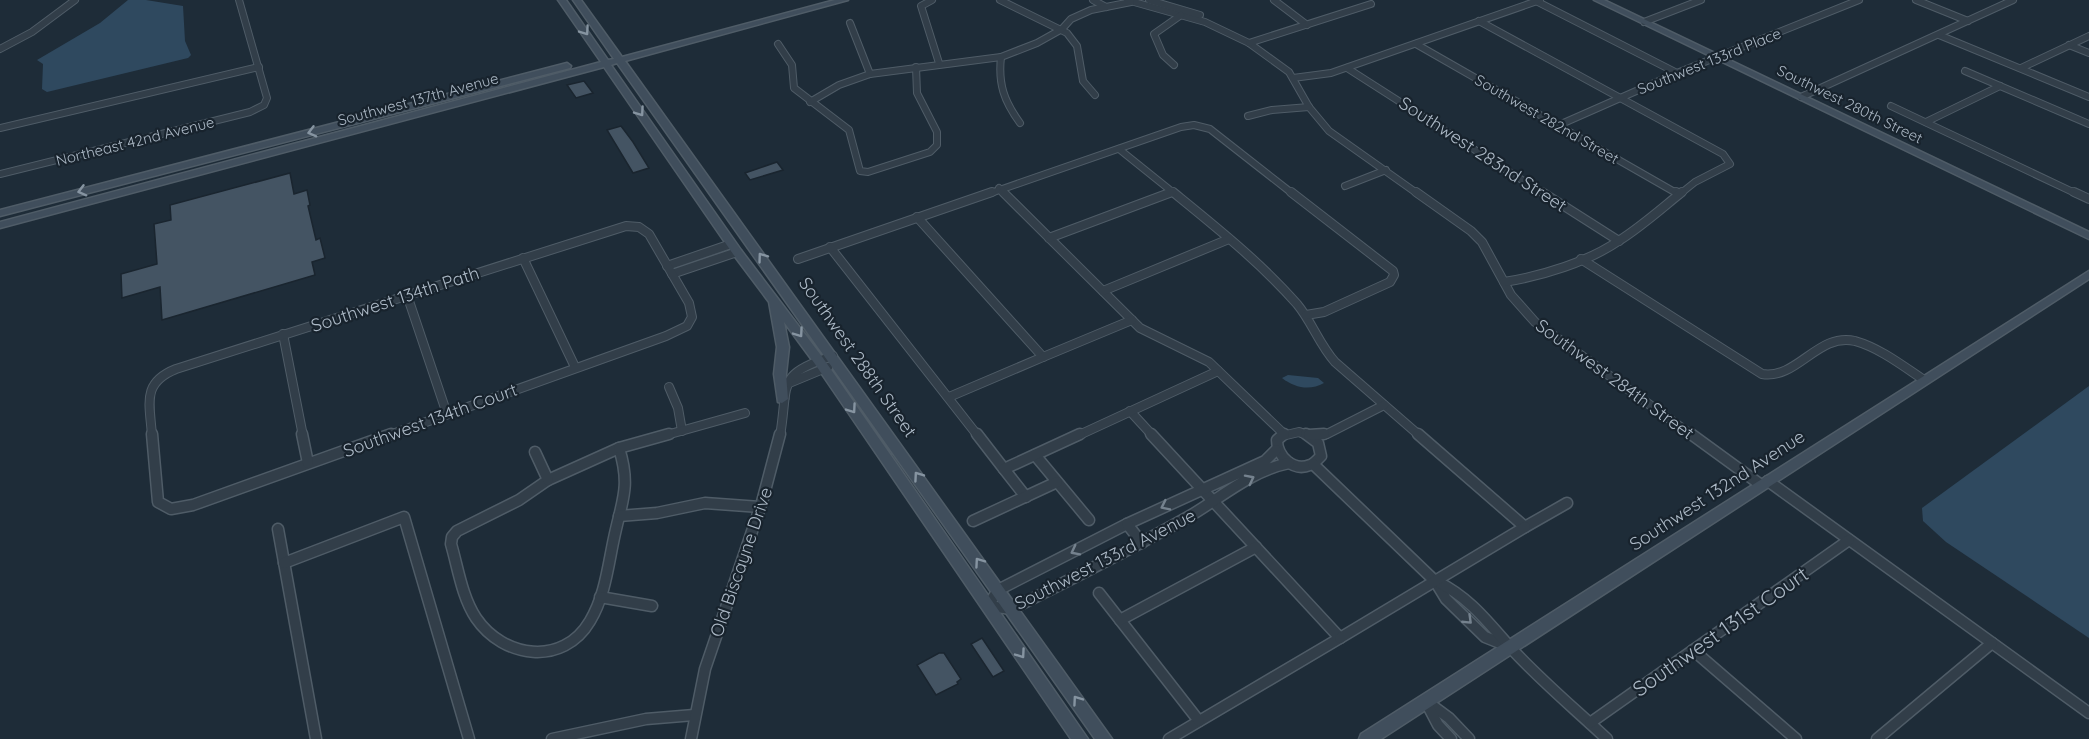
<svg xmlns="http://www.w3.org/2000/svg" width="2089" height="739" viewBox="0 0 2089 739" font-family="Quicksand,sans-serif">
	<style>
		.water { fill: #2f495f }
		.building { fill: #445463; stroke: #1a252f; stroke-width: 1.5 }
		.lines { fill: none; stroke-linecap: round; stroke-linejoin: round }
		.street-far2-casing { stroke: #4f5c67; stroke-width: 8 }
		.street-far1-casing { stroke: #4f5c67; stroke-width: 10 }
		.street-casing { stroke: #4f5c67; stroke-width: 13 }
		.secondary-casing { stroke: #4f5c67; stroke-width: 3 }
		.street-far2 { stroke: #323e49; stroke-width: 6 }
		.street-far1 { stroke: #323e49; stroke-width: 8 }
		.street { stroke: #323e49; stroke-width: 10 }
		.secondary { fill: #404e5c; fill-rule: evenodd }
		.oneway { stroke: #8694a1 }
		.oneway2 { stroke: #75828e }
		.labels { text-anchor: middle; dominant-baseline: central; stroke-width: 4.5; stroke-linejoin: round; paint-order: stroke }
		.far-street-label { font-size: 15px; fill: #acb9c6; stroke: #18232d }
		.street-label { font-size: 18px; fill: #acb9c6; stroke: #18232d }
		.near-street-label { font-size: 21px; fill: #acb9c6; stroke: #18232d }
	</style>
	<rect width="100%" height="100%" fill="#1e2c38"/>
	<g class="water">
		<path d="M128 0H146L183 6 185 41 191 55 188 58 47 92 42 89 43 64 37 60 100 23Z"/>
		<path d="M1288 375 1318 378 1324 383C1310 391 1295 388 1282 378Z"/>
		<path d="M2089 386V638L1946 542 1923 521 1922 508Z"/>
	</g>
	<g class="building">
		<path d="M584 81 593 93 576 98 567 85Z"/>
		<path d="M621 126 633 142 649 168 633 173 607 130Z"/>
		<path d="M777 162 783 170 750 180 745 173Z"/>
		<path d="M290 173 294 194 307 190 310 205 308 206 316 240 320 238 325 258 312 262 315 275 162 320 160 287 122 298 121 274 157 264 154 224 171 220 170 205Z"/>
		<path d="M982 638 1004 671 993 677 971 644Z"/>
		<path d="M939 653H944L961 679 957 682 958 684 936 695 917 665Z"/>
	</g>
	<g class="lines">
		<g class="street-far2-casing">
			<g id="street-far2">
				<path d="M932 0 921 6 939 63"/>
				<path d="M1000 0 1067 33 1077 46 1083 81 1095 95"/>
				<path d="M1093 0 1106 7"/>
				<path d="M1127 0 1205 22 1249 43 1289 72 1309 107 1329 131 1418 194"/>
				<path d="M1149 0 1200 15"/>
				<path d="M1274 0 1307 25"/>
				<path d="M1916 0 1968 21"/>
				<path d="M1536 1 1677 73"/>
				<path d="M1479 21 1723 154 1730 164 1695 182 1680 194"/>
				<path d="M1644 22 1701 0"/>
				<path d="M850 23 870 74"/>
				<path d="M1939 35 2089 97"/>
				<path d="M1249 43 1371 4"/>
				<path d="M778 44 792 65 794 88 849 130 860 171 868 172 930 152 937 145V132L917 93 916 67"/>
				<path d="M1416 44 1678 194"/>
				<path d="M2069 45 2089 53"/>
				<path d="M0 49 32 32 75 0"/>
				<path d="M1001 57C998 84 1004 101 1020 123"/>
				<path d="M1174 65 1163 55 1154 34 1181 15"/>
				<path d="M1347 68 1544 194"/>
				<path d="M2021 68 2089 36"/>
				<path d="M1965 71 2089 124"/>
				<path d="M1293 78 1331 73 1540 0"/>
				<path d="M1801 97 2013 0"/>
				<path d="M810 102 839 85 870 74 1001 57 1037 43 1062 29 1071 19 1091 10 1131 2"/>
				<path d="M1891 106 2077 194"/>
				<path d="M1248 116 1272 110 1309 107"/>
				<path d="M1926 122 2000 86"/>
				<path d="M1559 125 1677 73 1859 0"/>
				<path d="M0 128 259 67"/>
				<path d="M1119 149 1175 194"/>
				<path d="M0 174 250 112 264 105 267 98 239 0"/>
				<path d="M1345 186 1386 170"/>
				<path d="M999 188 1005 194"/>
				<path d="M988 194 1181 127 1194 125 1210 129 1293 194"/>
				<path d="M1168 194 1172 192"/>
			</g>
		</g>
		<g class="street-far1-casing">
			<g id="street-far1">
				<path d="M1003 192 1140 328 1209 362 1284 434"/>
				<path d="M1173 192C1216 227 1260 262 1297 304 1312 322 1319 344 1335 362L1420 436"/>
				<path d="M1291 192 1393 271 1394 275 1390 282 1324 312 1306 315"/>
				<path d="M1416 192 1471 231 1482 242 1511 295 1535 322 1693 436"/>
				<path d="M1542 192 1619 241"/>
				<path d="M1676 192 1679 194"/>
				<path d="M2074 192 2089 199"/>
				<path d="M917 217 1043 357 949 397"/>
				<path d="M1049 238 1172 192"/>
				<path d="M830 247 978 436"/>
				<path d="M523 258 575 367"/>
				<path d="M798 259 992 192"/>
				<path d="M1581 259 1762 374C1797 380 1818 332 1855 341 1880 348 1903 366 1924 380"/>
				<path d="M667 266 731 244"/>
				<path d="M672 274 737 252"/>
				<path d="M1504 282C1542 276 1588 262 1620 240 1642 226 1662 208 1682 192"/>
				<path d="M1103 291 1229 239"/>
				<path d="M407 295 447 414"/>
				<path d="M283 334 303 436"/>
				<path d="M1043 357 1132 320"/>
				<path d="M787 384 828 367"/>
				<path d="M669 387 678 408 682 431"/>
				<path d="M1130 411 1153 436"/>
				<path d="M1309 435 1327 434 1384 405"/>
				<path d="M152 436C150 404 141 383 176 369L626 226 639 227 649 234 689 303 692 317 687 326 666 336 387 436"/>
				<path d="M663 436 745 413"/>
				<path d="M780 436C789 384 775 374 833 356"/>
				<path d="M1077 436 1218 371"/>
				<path d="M1282 436 1299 432 1309 436"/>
			</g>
		</g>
		<g class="street-casing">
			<g id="street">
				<path d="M152 434 158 502 171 509 193 505 391 434"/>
				<path d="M302 434 308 463"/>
				<path d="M977 434 1004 469"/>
				<path d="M1151 434 1340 638 1169 739"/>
				<path d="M1284 434 1277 440C1277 456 1293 472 1310 465 1314 464 1318 459 1321 456L1318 443 1306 434"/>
				<path d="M1418 434 1525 527 1567 503"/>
				<path d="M1691 434 1761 485"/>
				<path d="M1309 435 1324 434"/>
				<path d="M619 448C631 487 622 500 614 538 608 566 605 596 590 621 563 667 503 658 476 618 462 597 458 568 451 544L452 537 457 531 519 500 548 480Z"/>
				<path d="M619 448 669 434"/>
				<path d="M1276 450 1265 461 1127 524 998 590 988 606 1012 609C1071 579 1130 550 1188 517 1221 498 1250 471 1289 463"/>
				<path d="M535 452 548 480"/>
				<path d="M1035 455 1089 520"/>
				<path d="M1313 464 1435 581 1446 599 1485 637 1510 647"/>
				<path d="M1768 481 2089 713"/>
				<path d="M1026 497 1004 469 1080 434"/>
				<path d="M619 516 657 513 705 503 760 507"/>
				<path d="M973 521 1057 482"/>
				<path d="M1127 524 1142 543"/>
				<path d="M278 529 316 739"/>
				<path d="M284 563 404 517 469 739"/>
				<path d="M1436 581C1469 597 1487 621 1510 647 1540 680 1575 709 1607 739"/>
				<path d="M1099 593 1199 721"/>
				<path d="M600 597 652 606"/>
				<path d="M1120 620 1256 547"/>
				<path d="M1340 638 1525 527"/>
				<path d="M1693 650 1796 739"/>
				<path d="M1426 701 1449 718 1469 739"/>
				<path d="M1427 704 1438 725 1451 739"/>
				<path d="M1590 723 1849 540"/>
				<path d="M552 739 646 719 694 715"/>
				<path d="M691 739 705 669 762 502 780 434"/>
				<path d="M1877 739 1992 643"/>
			</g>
		</g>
		<g class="secondary-casing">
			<g id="secondary">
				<path d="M558 0H566L608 60 614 59 573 0H581L622 57 835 0H848L625 61 1112 739H1095L617 63 611 65 741 250 823 358 1088 739H1071L815 364 784 322 789 347 786 374 788 399 782 403 778 402 774 374 777 347 769 302 733 254 604 67 0 228V222L601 62Z"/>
				<path d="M1594 0H1604L2089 232V239Z"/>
				<path d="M567 63 571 66 570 68 0 216V210Z"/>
				<path d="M2089 271V279L1381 739H1359L1361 734Z"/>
			</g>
		</g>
		<use href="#street-far2" class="street-far2"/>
		<use href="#street-far1" class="street-far1"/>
		<use href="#street" class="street"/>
		<use href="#secondary" class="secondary"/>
	</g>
	<defs><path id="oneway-chevron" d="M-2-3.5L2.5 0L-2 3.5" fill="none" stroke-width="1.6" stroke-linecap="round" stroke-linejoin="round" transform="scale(1.5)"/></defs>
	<g class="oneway">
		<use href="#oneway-chevron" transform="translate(585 31) rotate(55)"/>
		<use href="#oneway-chevron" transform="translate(640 112) rotate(55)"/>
		<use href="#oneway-chevron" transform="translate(312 132) rotate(165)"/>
		<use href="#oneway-chevron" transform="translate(82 191) rotate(165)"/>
		<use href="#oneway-chevron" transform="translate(762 257) rotate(-126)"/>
		<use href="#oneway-chevron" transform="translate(799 333) rotate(55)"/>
		<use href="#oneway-chevron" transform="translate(852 409) rotate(55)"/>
		<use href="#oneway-chevron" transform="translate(918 476) rotate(-125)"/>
		<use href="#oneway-chevron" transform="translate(979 562) rotate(-125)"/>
		<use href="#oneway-chevron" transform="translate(1021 654) rotate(55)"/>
		<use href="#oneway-chevron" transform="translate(1077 700) rotate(-125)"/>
	</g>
	<g class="oneway2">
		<use href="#oneway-chevron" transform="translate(1250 479) rotate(-27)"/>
		<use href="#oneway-chevron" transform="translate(1165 506) rotate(154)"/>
		<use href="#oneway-chevron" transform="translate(1075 551) rotate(153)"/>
		<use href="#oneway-chevron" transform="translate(1468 620) rotate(44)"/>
	</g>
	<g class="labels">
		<g class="far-street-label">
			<text transform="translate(1709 61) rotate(-22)">Southwest 133rd Place</text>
			<text transform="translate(418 99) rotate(-15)">Southwest 137th Avenue</text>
			<text transform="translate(1850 104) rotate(26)">Southwest 280th Street</text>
			<text transform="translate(1547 119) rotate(30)">Southwest 282nd Street</text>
			<text transform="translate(135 141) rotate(-14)">Northeast 42nd Avenue</text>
		</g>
		<g class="street-label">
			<text transform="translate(1483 154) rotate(33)">Southwest 283nd Street</text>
			<text transform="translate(395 299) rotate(-18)">Southwest 134th Path</text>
			<text transform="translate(858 357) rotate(55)">Southwest 288th Street</text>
			<text transform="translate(1615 379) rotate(36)">Southwest 284th Street</text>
			<text transform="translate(430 420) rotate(-20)">Southwest 134th Court</text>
			<text transform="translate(1717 490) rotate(-33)">Southwest 132nd Avenue</text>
			<text transform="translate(1105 559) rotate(-27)">Southwest 133rd Avenue</text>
			<text transform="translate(741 562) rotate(-71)">Old Biscayne Drive</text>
		</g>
		<g class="near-street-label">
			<text transform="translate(1720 631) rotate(-35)">Southwest 131st Court</text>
		</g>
	</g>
</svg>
